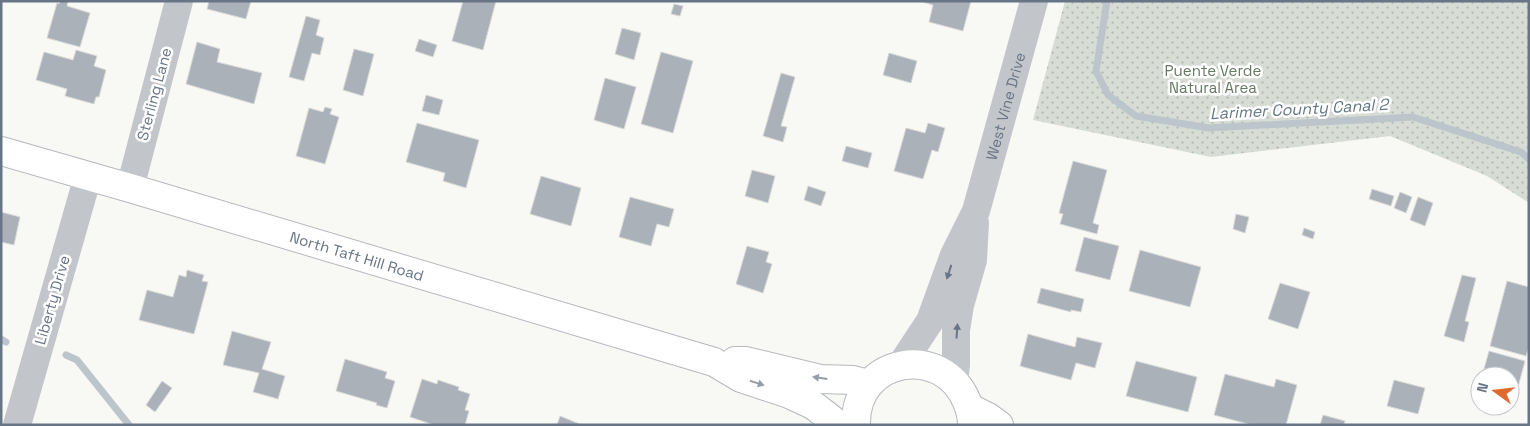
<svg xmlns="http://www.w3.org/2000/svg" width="1530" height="426" viewBox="0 0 1530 426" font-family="'Space Grotesk',sans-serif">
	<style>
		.park { fill: url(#park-dots) }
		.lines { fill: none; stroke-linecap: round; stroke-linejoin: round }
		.stream { stroke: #bcc5cb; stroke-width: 7 }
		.building { fill: #abb1b8; stroke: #d9dad8 }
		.major-casing { stroke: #b5b9bd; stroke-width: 30 }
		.minor { stroke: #c2c5c9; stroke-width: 28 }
		.major { stroke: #fff; stroke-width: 28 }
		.oneway { fill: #687586 }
		.oneway2 { fill: #959eaa }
		.labels { text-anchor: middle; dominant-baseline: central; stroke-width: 5; stroke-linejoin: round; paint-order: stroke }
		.park-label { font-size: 15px; fill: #657862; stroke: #fff }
		.street-label { font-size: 15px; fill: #687586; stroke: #fff }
		.water-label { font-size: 16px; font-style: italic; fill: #637681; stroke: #fff }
	</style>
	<defs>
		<pattern id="park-dots" width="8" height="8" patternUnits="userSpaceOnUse" patternTransform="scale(1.25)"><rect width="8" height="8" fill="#d7ddd5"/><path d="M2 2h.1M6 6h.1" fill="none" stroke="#b2b8b2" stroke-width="1.8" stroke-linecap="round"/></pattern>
	</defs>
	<rect width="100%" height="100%" fill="#f8f8f5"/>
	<path class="park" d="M1065 1H1529V203L1487 176 1390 136 1211 157 1033 120Z"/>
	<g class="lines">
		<g class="stream">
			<path d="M1107 1 1096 71 1108 95 1136 116 1209 128 1413 117 1521 152 1529 159"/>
			<path d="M1 339 6 342"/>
			<path d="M66 355 77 360 129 425"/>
		</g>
	</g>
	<g class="building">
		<path d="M60 1H68L67 6 90 13 80 47 47 38 57 3 59 4Z"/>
		<path d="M209 1H251L246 19 207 9Z"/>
		<path d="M463 1H496L483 50 452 41Z"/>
		<path d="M919 1H971L963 31 929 22 933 5Z"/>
		<path d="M674 4 683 6 680 16 671 14Z"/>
		<path d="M306 16 320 20 316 35 324 38 320 55 312 53 304 81 289 77Z"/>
		<path d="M622 28 641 33 634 60 615 54Z"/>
		<path d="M419 39 437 45 433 57 415 51Z"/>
		<path d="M197 42 220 49 217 62 262 73 254 104 186 84Z"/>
		<path d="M354 49 374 54 363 96 343 90Z"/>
		<path d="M76 50 97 56 94 66 106 70 99 97H96L94 104 65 96 67 89 36 80 44 52 73 60Z"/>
		<path d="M661 52 693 61 673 133 641 124Z"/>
		<path d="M889 53 917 61 911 83 883 75Z"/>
		<path d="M781 73 795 77 781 126 787 127 783 142 763 136Z"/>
		<path d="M605 78 636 87 624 129 594 120Z"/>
		<path d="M426 95 443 100 439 115 422 111Z"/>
		<path d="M325 107 332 109 330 114 339 117 325 164 296 156 309 108 323 112Z"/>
		<path d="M417 123 479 140 466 188 443 181 445 173 406 162Z"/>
		<path d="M928 123 945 128 938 152 932 150 923 179 894 171 906 128 925 133Z"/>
		<path d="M846 146 872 153 868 168 842 161Z"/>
		<path d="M1073 161 1107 170 1093 223 1099 225 1097 234 1060 224 1063 214 1059 213Z"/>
		<path d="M752 170 775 176 768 203 745 196Z"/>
		<path d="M541 176 581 188 571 226 530 214Z"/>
		<path d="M808 186 826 192 821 206 804 200Z"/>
		<path d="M1372 189 1394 196 1391 206 1369 199Z"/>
		<path d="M1400 192 1412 197 1406 213 1394 208Z"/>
		<path d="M630 197 674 209 669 227 657 224 651 246 619 237Z"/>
		<path d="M1418 197 1433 203 1425 226 1410 220Z"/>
		<path d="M1 212 20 217 14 245 1 242Z"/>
		<path d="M1236 214 1249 217 1245 233 1233 229Z"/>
		<path d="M1304 228 1315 232 1313 239 1302 235Z"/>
		<path d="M1084 237 1119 246 1110 280 1075 271Z"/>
		<path d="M747 246 769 252 766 262 772 264 763 293 736 284Z"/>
		<path d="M1140 250 1201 267 1190 307 1129 291Z"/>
		<path d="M187 270 204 275 202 281 208 282 194 334 139 320 147 290 173 297 179 275 186 277Z"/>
		<path d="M1462 275 1476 278 1465 321 1469 322 1464 342 1444 336Z"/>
		<path d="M1507 281 1529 287V347L1526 356 1490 346Z"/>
		<path d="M1280 283 1310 292 1298 329 1268 319Z"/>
		<path d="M1041 288 1084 299 1081 312 1071 310V312L1037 303Z"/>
		<path d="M232 331 271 342 262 369 285 376 278 399 253 392 259 373 223 365Z"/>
		<path d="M1028 334 1075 347 1077 337 1102 343 1095 368 1076 363 1071 380 1020 366Z"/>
		<path d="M1489 351 1525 361 1514 402 1510 401V376H1482Z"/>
		<path d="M345 359 387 372 385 378 395 381 387 408 376 405 377 403 336 391Z"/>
		<path d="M1136 361 1197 377 1188 412 1126 396Z"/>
		<path d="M1225 374 1274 387 1276 379 1297 385 1286 425H1252L1214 415Z"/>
		<path d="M422 379 437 384 438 380 459 387 458 390 470 394 465 410 469 411 465 425H434L410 417Z"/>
		<path d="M1394 380 1425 388 1418 414 1387 406Z"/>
		<path d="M162 381 172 388 155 412 146 405Z"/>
		<path d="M1323 415 1345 421 1344 424 1346 425H1320Z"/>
		<path d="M560 416 582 425H557Z"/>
	</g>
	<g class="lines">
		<g class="major-casing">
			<g id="major">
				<path id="s2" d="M1 151 130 188 714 362 741 378 789 394 813 405 839 425"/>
				<path d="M735 361H746L821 379 853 380 868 384"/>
				<path d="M970 408 988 417 999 425"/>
				<path d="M856 425C854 357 943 342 967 402 970 409 972 417 972 425"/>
			</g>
		</g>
		<g class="minor">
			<path d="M130 188 179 1"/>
			<path id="s1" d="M901 365 930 321 954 255 976 211 1034 1"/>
			<path d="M954 380 956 365V330L960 305 973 260 975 223"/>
			<path d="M17 425 88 176"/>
		</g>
		<use href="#major" class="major"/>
	</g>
	<defs><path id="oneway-solid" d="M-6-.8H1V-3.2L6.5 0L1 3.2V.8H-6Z" transform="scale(1.25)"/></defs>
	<g class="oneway">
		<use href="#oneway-solid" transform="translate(949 272) rotate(108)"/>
		<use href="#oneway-solid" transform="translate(957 331) rotate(-86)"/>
	</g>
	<g class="oneway2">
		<use href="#oneway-solid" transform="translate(820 378) rotate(-172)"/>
		<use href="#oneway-solid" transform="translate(757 383) rotate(18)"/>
	</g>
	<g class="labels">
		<g class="park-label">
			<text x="1213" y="70">Puente Verde<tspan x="1213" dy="17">Natural Area</tspan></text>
		</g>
		<g class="street-label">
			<text transform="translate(154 94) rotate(-75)">Sterling Lane</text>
			<text stroke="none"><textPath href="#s1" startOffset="281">West Vine Drive</textPath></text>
			<text stroke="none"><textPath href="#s2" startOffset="371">North Taft Hill Road</textPath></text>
			<text transform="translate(52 300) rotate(-74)">Liberty Drive</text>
		</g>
		<g class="water-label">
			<text transform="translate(1299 109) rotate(-3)">Larimer County Canal 2</text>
		</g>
	</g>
	<rect width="1530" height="426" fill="none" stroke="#687586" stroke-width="5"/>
	<g transform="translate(1495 391) rotate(285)"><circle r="24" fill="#ffffff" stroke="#c3c8cf"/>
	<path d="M0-4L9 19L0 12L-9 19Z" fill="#df6a2e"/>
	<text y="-8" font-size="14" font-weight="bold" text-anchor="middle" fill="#687586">N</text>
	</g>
</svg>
